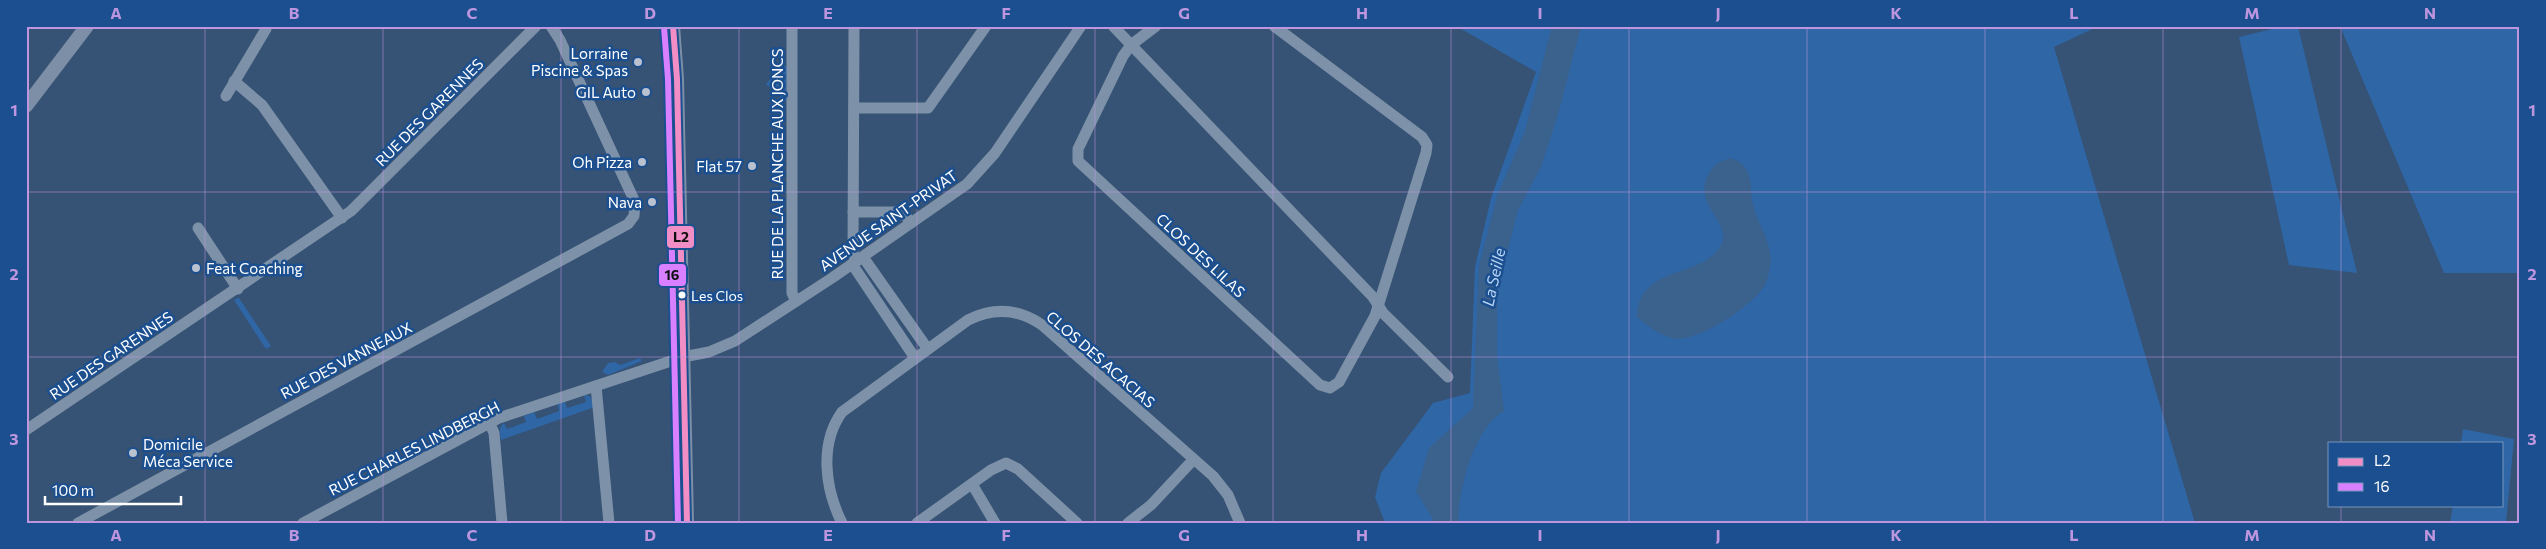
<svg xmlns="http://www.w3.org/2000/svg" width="2546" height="549" viewBox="0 0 2546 549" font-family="Commissioner,sans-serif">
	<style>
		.green { fill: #2f66a5 }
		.water { fill: #3b618d }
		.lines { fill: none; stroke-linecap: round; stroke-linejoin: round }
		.minor { stroke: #7d92a8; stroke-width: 11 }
		.major { stroke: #7d8ea7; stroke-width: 14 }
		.bus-1-casing { stroke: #1b4f8f; stroke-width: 10 }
		.bus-2-casing { stroke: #1b4f8f; stroke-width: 10 }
		.bus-1 { stroke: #f18ec5; stroke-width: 6 }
		.bus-2 { stroke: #d880ff; stroke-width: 6 }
		.grid { fill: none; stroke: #bd96df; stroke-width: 1; stroke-opacity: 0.55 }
		.poi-dot { fill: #b9c2ce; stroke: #1b4f8f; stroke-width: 2 }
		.bus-dot { fill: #fff; stroke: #1b4f8f; stroke-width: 2 }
		.labels { text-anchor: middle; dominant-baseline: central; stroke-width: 5; stroke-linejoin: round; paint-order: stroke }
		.bus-label { font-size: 14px; fill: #fff; stroke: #1b4f8f; text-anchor: start }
		.poi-label { font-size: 15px; fill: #fff; stroke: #1b4f8f; text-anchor: end }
		.street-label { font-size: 15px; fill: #fff; stroke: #1b4f8f }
		.water-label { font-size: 16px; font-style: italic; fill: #b5d3f5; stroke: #1b4f8f }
		.line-badge { stroke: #1b4f8f; stroke-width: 2 }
		.pale-badge-label { font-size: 14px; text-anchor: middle; font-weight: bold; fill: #111 }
		.neatline { fill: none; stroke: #bd96df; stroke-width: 2 }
		.grid-label { font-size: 16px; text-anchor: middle; font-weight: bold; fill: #bd96df }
	</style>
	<rect width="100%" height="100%" fill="#365274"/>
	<g class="green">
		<path d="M1456 26H2099L2054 47 2195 523H1385L1375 497 1381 473 1433 403 1470 393 1475 267 1491 198 1536 72Z"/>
		<path d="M2284 26H2298L2357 273 2289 265 2239 37Z"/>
		<path d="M2340 26H2520V273H2444Z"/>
		<path d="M776 63 787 67 786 102 766 84 776 73Z"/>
		<path d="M238 298H239L271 346 266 349 234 300Z"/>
		<path d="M640 358 642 361 608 375 602 372 608 363 615 362 620 365Z"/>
		<path d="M584 395 590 396 595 407 501 440C500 433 498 427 504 423L507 429 526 422 524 416 534 412 537 419 559 411 558 404 565 402 567 408 586 402Z"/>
		<path d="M2463 429 2514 439 2506 523H2450L2453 505H2502V443H2461Z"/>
	</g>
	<g class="water">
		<path d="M1552 26H1581L1559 111 1541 167 1518 210 1497 292V355L1504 411C1473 429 1459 489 1458 523H1432V517L1416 492 1429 448 1473 408 1479 266 1497 196 1525 131Z"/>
		<path d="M1731 158C1755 167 1749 185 1753 205 1758 225 1774 245 1770 267 1769 273 1767 283 1763 288 1750 307 1696 344 1672 338 1659 335 1647 325 1637 317 1639 263 1702 280 1721 245 1733 223 1692 204 1708 175 1713 165 1720 161 1731 158Z"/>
	</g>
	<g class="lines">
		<g class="minor">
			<path d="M792 26V293L796 301"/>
			<path d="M854 26 853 254 857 261"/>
			<path d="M1113 26 1373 297 1383 313 1448 377"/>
			<path d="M1156 26 1131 45 1123 56 1078 149V161L1320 385 1330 388 1339 382 1375 316 1426 153 1427 145 1422 137 1274 26"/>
			<path d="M234 81 262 105 342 218"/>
			<path d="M226 96 266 29"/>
			<path d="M854 108H928L986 26"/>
			<path d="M853 212H900L905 215 911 223"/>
			<path d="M198 228 238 289"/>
			<path d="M863 257 927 348"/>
			<path d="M852 264 915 358"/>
			<path d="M596 386 609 523"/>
			<path d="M490 424 494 433 502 523"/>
			<path d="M26 430 351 211 536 26"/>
			<path d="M972 484 995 523"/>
			<path d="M78 523 628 224 634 216 635 202 560 40 551 26"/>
			<path d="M303 523 499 418 683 357 709 352 735 341 832 278 967 184 995 153 1081 26"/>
			<path d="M842 523C825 489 819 444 842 412L968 320C994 307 1019 309 1042 325L1213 476 1228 495 1240 523"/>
			<path d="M917 523 991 470 1006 463 1018 469 1077 523"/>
			<path d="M1128 523 1151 505 1193 460"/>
		</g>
		<g class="major">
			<path d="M673 26 677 79 687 523"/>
			<path d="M26 106 87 26"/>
		</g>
		<g class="bus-1-casing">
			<path id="bus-1" d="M673 26 677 79 687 523"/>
		</g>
		<g class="bus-2-casing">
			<path id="bus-2" d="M664 27 668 79 678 523"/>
		</g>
		<use href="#bus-1" class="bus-1"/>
		<use href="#bus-2" class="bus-2"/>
	</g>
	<path class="grid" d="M205 26V523M383 26V523M561 26V523M739 26V523M917 26V523M1095 26V523M1273 26V523M1451 26V523M1629 26V523M1807 26V523M1985 26V523M2163 26V523M2341 26V443M26 192H2520M26 357H2520M2341 505V523"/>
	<g class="poi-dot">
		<circle cx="638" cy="62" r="5"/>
		<circle cx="646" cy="92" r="5"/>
		<circle cx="642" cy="162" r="5"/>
		<circle cx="752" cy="166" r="5"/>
		<circle cx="652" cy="202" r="5"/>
		<circle cx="196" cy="268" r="5"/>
		<circle cx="133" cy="453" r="5"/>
	</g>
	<circle class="bus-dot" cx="682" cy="295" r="4.5"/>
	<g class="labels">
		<g class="bus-label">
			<text x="691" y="295">Les Clos</text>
		</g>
		<g class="poi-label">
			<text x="628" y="53">Lorraine<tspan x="628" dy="17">Piscine &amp; Spas</tspan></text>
			<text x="636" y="92">GIL Auto</text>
			<text x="632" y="162">Oh Pizza</text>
			<text x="742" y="166">Flat 57</text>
			<text x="642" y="202">Nava</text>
			<text x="206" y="268" text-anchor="start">Feat Coaching</text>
			<text x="143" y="444" text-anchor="start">Domicile<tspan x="143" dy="17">Méca Service</tspan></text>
		</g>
		<g class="street-label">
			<text transform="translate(429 112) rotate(-45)">RUE DES GARENNES</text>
			<text transform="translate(777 164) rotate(-90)">RUE DE LA PLANCHE AUX JONCS</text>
			<text transform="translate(888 220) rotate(-35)">AVENUE SAINT-PRIVAT</text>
			<text transform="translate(1201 255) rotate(43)">CLOS DES LILAS</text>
			<text transform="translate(111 355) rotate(-34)">RUE DES GARENNES</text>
			<text transform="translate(1101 359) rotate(41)">CLOS DES ACACIAS</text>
			<text transform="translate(346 360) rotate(-28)">RUE DES VANNEAUX</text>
			<text transform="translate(414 448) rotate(-27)">RUE CHARLES LINDBERGH</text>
		</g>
		<g class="water-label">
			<text transform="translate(1493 277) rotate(-78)">La Seille</text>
		</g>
	</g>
	<g class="line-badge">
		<rect x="666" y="225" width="29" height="24" rx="5" fill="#f18ec5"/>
		<rect x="658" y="263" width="29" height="24" rx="5" fill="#d880ff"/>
	</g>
	<g class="pale-badge-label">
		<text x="681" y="242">L2</text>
		<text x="672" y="280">16</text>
	</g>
	<rect width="2546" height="549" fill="none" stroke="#1b4f8f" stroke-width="55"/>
	<rect x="2328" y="442" width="175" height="65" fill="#1b4f8f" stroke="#7695bc"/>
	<rect x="2338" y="458" width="25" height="8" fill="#f18ec5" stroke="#7695bc"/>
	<text x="2374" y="466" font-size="15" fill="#ffffff">L2</text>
	<rect x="2338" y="483" width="25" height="8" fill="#d880ff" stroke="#7695bc"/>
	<text x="2374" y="492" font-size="15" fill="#ffffff">16</text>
	<path d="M45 496v8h136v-8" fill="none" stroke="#ffffff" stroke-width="2.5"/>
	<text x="52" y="496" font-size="15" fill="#ffffff" stroke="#1b4f8f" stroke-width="4" paint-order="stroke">100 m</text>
	<rect x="28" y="28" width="2490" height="494" class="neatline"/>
	<g class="grid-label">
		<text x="116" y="19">A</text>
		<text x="294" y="19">B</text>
		<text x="472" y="19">C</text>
		<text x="650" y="19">D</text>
		<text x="828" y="19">E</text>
		<text x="1006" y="19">F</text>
		<text x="1184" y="19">G</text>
		<text x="1362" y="19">H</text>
		<text x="1540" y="19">I</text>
		<text x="1718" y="19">J</text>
		<text x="1896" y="19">K</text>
		<text x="2074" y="19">L</text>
		<text x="2252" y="19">M</text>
		<text x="2430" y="19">N</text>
		<text x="14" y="116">1</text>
		<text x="2532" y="116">1</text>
		<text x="14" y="280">2</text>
		<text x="2532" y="280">2</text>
		<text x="14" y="445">3</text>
		<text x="2532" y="445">3</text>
		<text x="116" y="541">A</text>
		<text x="294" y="541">B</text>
		<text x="472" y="541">C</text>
		<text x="650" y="541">D</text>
		<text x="828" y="541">E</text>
		<text x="1006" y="541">F</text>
		<text x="1184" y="541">G</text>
		<text x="1362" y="541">H</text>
		<text x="1540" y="541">I</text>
		<text x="1718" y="541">J</text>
		<text x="1896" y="541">K</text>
		<text x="2074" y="541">L</text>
		<text x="2252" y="541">M</text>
		<text x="2430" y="541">N</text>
	</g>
</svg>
